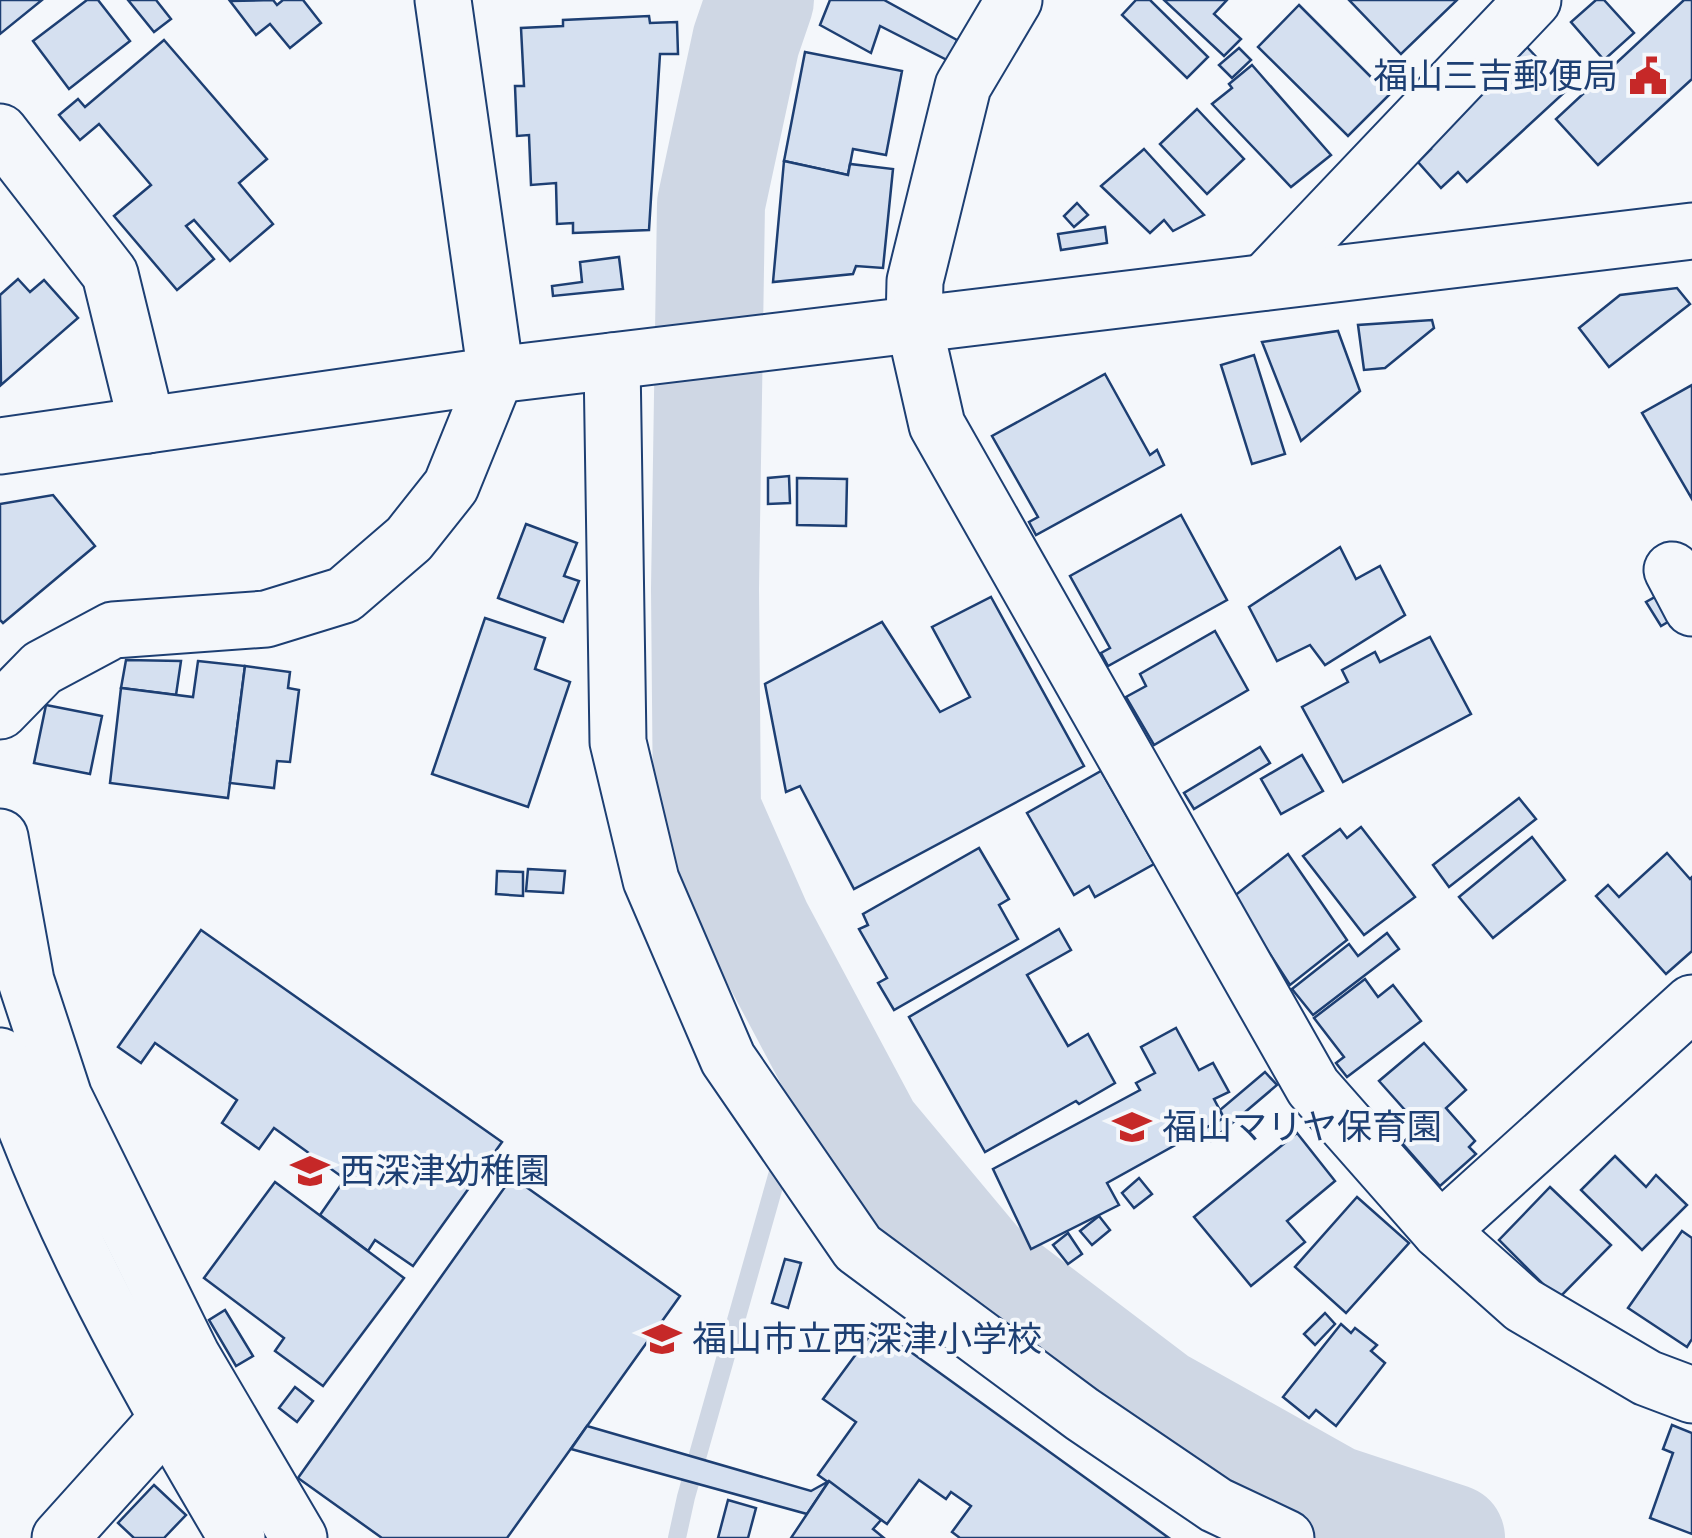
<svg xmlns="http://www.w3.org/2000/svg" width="1692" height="1538" viewBox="0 0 1692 1538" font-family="Jost,'Noto Sans JP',sans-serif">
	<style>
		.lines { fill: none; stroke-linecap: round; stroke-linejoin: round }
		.stream { stroke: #cfd7e4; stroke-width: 18 }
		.river { stroke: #cfd7e4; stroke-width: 108 }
		.building { fill: #d5e0f0; stroke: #1d3f73; stroke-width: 2.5 }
		.minor-casing { stroke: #1d3f73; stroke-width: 59 }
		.minor { stroke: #f4f7fb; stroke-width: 55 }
		.labels { text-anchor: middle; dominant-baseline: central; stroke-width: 8; stroke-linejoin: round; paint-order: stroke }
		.poi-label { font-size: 35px; fill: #1d3f73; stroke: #f4f7fb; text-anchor: start }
	</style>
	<rect width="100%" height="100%" fill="#f4f7fb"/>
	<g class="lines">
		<g class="stream">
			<path d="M791 1128 816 1037"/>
			<path d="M677 1538 686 1497 782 1158"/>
		</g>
		<path class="river" d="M760 0 746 41 711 204 705 589 707 810 758 926 868 1132 980 1266 1158 1401 1333 1499 1451 1538"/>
	</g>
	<g class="building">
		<path d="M0 0H42L0 34Z"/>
		<path d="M87 0H98L130 41 69 89 33 41Z"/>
		<path d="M128 0H156L171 19 154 32Z"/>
		<path d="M273 0 277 5 283 0H303L321 23 290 48 270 24 256 35 230 1Z"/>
		<path d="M830 0H884L957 40 949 61 880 26 871 53 820 25Z"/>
		<path d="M1136 0H1150L1208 57 1187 78 1122 15Z"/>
		<path d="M1164 0H1227L1214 14 1241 39 1224 56Z"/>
		<path d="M1349 0H1457L1401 54Z"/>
		<path d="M1596 0H1604L1634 33 1604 60 1571 22Z"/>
		<path d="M1684 0H1692V79L1598 165 1556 119Z"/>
		<path d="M1299 5 1389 95 1348 136 1258 47Z"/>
		<path d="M649 16 650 23 677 22 678 54H660L649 230 573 233V223L557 224 556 183 531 185 529 135 517 136 515 86H524L521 28 563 26V20Z"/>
		<path d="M164 40 267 159 239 183 273 224 230 261 194 220 186 226 214 259 177 290 114 216 151 185 99 124 80 140 59 115 78 99 85 107Z"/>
		<path d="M1527 47 1567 90 1467 182 1458 172 1441 188 1418 162 1431 149 1424 141Z"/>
		<path d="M1239 48 1251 60 1232 78 1219 65Z"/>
		<path d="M805 52 902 71 886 155 853 149 848 175 784 161Z"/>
		<path d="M1252 65 1331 155 1291 187 1212 104 1232 88 1229 84Z"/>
		<path d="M1197 109 1244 159 1207 194 1160 144Z"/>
		<path d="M1144 149 1204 215 1173 231 1164 220 1150 233 1101 186Z"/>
		<path d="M784 161 848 175 850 164 893 169 883 268 856 266 853 274 773 282Z"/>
		<path d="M1077 203 1088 215 1074 227 1064 216Z"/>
		<path d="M1105 227 1107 243 1061 250 1058 234Z"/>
		<path d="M619 257 623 289 553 296 552 286 582 282 580 262Z"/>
		<path d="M18 279 30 292 44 280 78 318 1 385 0 295Z"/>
		<path d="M1677 288 1690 304 1609 367 1579 328 1620 295Z"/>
		<path d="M1432 320 1434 328 1385 368 1364 370 1358 325Z"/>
		<path d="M1338 331 1360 391 1301 441 1262 342Z"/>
		<path d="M1254 355 1285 454 1252 464 1221 365Z"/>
		<path d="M1105 374 1150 455 1157 450 1164 465 1036 535 1029 522 1038 517 992 436Z"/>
		<path d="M1692 385V499L1642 413Z"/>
		<path d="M789 476 790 503 768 504V478Z"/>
		<path d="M797 478 847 479 846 526 797 525Z"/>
		<path d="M53 495 95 546 3 623 0 620V504Z"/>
		<path d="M1181 515 1227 600 1108 666 1101 653 1110 648 1070 576Z"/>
		<path d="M526 524 577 543 564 576 579 581 563 622 498 598Z"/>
		<path d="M1340 547 1356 579 1380 566 1405 615 1325 665 1310 645 1277 661 1249 607Z"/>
		<path d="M1664 592 1678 616 1661 626 1646 602Z"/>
		<path d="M991 597 1084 766 854 889 800 786 786 792 765 684 882 622 940 712 970 697 932 627Z"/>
		<path d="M485 618 545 638 535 669 570 682 528 807 432 774Z"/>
		<path d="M1215 631 1248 690 1154 745 1126 697 1146 686 1140 674Z"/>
		<path d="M1430 637 1471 714 1343 782 1302 707 1348 682 1342 670 1375 652 1380 662Z"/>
		<path d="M126 660 181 661 176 695 121 688Z"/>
		<path d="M198 661 245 666 228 798 110 783 121 688 193 697Z"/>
		<path d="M245 666 290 672 288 688 299 690 290 762 277 761 274 788 230 783Z"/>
		<path d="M46 705 102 716 90 774 34 763Z"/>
		<path d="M1260 747 1270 763 1194 809 1184 793Z"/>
		<path d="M1302 755 1323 791 1281 814 1261 779Z"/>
		<path d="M1101 771 1154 864 1095 897 1089 886 1074 895 1027 813Z"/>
		<path d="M1519 798 1536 819 1449 887 1433 865Z"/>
		<path d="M1361 827 1415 897 1364 935 1303 856 1340 829 1347 838Z"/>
		<path d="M1532 837 1565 880 1493 938 1459 897Z"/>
		<path d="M979 848 1009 899 999 905 1018 939 894 1010 878 983 887 978 859 929 868 925 863 914Z"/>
		<path d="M1667 853 1690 879 1692 877V951L1666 974 1596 896 1608 885 1619 897Z"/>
		<path d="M1288 854 1347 940 1290 985 1233 897Z"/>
		<path d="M528 869 565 871 563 893 526 891Z"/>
		<path d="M497 871 523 872V896L496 894Z"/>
		<path d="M1059 929 1071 950 1027 975 1068 1046 1088 1034 1115 1083 1079 1104 1076 1101 985 1152 909 1017Z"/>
		<path d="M201 930 502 1142 413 1266 375 1240 368 1251 320 1215 345 1179 274 1128 259 1149 222 1123 237 1100 155 1043 141 1063 118 1047Z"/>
		<path d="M1387 933 1399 949 1313 1015 1292 989 1349 944 1358 956Z"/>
		<path d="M1365 979 1378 997 1393 985 1421 1021 1347 1077 1336 1063 1344 1057 1314 1018Z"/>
		<path d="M1176 1028 1199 1070 1213 1063 1229 1092 1214 1099 1224 1118 1107 1183 1119 1205 1031 1249 993 1169 1140 1090 1136 1083 1155 1073 1141 1047Z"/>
		<path d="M1424 1043 1466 1090 1446 1108 1475 1141 1469 1147 1476 1154 1440 1186 1402 1143 1420 1127 1379 1081Z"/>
		<path d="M1265 1072 1277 1085 1211 1141 1202 1130 1224 1118 1220 1110Z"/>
		<path d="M1297 1133 1335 1181 1287 1221 1305 1242 1251 1286 1194 1217Z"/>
		<path d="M1615 1156 1646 1187 1656 1175 1687 1205 1642 1250 1581 1190Z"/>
		<path d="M512 1177 680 1296 507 1538H382L298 1478Z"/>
		<path d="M1139 1178 1152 1194 1134 1208 1122 1193Z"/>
		<path d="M275 1182 404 1278 323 1386 275 1351 284 1338 204 1278Z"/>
		<path d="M1550 1187 1611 1245 1558 1299 1499 1240Z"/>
		<path d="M1357 1197 1409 1243 1346 1313 1295 1267Z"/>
		<path d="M1099 1216 1110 1230 1092 1245 1080 1231Z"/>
		<path d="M1682 1231 1692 1238V1339L1687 1347 1628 1308Z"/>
		<path d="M1068 1233 1082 1254 1068 1264 1053 1245Z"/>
		<path d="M785 1259 801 1263 788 1308 772 1303Z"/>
		<path d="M225 1310 253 1356 236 1366 209 1320Z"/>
		<path d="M1325 1313 1335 1324 1315 1345 1304 1334Z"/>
		<path d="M1341 1324 1351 1333 1355 1328 1377 1345 1371 1351 1385 1363 1336 1426 1316 1410 1309 1418 1283 1397Z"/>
		<path d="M876 1327 1169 1538H960L952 1532 971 1506 951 1492 946 1499 919 1480 887 1524 818 1475 856 1422 823 1399Z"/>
		<path d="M295 1387 313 1401 297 1422 279 1408Z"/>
		<path d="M1672 1425 1692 1433V1534L1650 1518 1673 1453 1663 1449Z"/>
		<path d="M587 1426 811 1491 829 1481 807 1514 571 1449Z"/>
		<path d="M829 1481 881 1520 873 1529 884 1538H791Z"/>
		<path d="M154 1485 186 1515 164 1538H134L118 1523Z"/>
		<path d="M728 1500 756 1508 748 1538H718Z"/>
	</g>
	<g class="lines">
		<g class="minor-casing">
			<g id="minor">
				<path d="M1014 0 963 86 915 281 914 324 937 425 1313 1087 1440 1231 1523 1305 1647 1378 1692 1395"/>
				<path d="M0 132 110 274 147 425"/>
				<path d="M1265 282 1533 0"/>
				<path d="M612 361 618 742 651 880 728 1059 858 1248 1082 1414 1216 1505 1286 1538"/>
				<path d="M0 446 496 375 1692 231"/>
				<path d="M1672 570 1692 608"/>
				<path d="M0 711 42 668 113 630 266 619 344 595 409 539 451 486 496 375 443 0"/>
				<path d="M0 837 26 981 64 1097 192 1356 299 1538"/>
				<path d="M0 1056C56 1226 146 1385 237 1538"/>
				<path d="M1440 1231 1692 1003"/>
				<path d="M60 1538 167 1419"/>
			</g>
		</g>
		<use href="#minor" class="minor"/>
	</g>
	<defs>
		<g id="civic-bare" transform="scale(3)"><path d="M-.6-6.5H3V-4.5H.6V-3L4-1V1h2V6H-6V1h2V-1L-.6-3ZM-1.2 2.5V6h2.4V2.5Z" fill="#c62828" stroke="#f4f7fb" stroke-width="2.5" paint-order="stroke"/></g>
		<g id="school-bare" transform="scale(3)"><path d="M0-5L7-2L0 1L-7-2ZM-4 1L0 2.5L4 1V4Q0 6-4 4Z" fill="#c62828" stroke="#f4f7fb" stroke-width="2.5" paint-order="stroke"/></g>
	</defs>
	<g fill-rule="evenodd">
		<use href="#civic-bare" x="1648" y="76"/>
		<use href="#school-bare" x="1132" y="1127"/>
		<use href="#school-bare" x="310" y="1171"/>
		<use href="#school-bare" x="662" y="1339"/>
	</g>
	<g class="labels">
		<g class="poi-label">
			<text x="1618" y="76" text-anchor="end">福山三吉郵便局</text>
			<text x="1162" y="1127">福山マリヤ保育園</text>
			<text x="340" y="1171">西深津幼稚園</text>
			<text x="692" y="1339">福山市立西深津小学校</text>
		</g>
	</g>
</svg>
